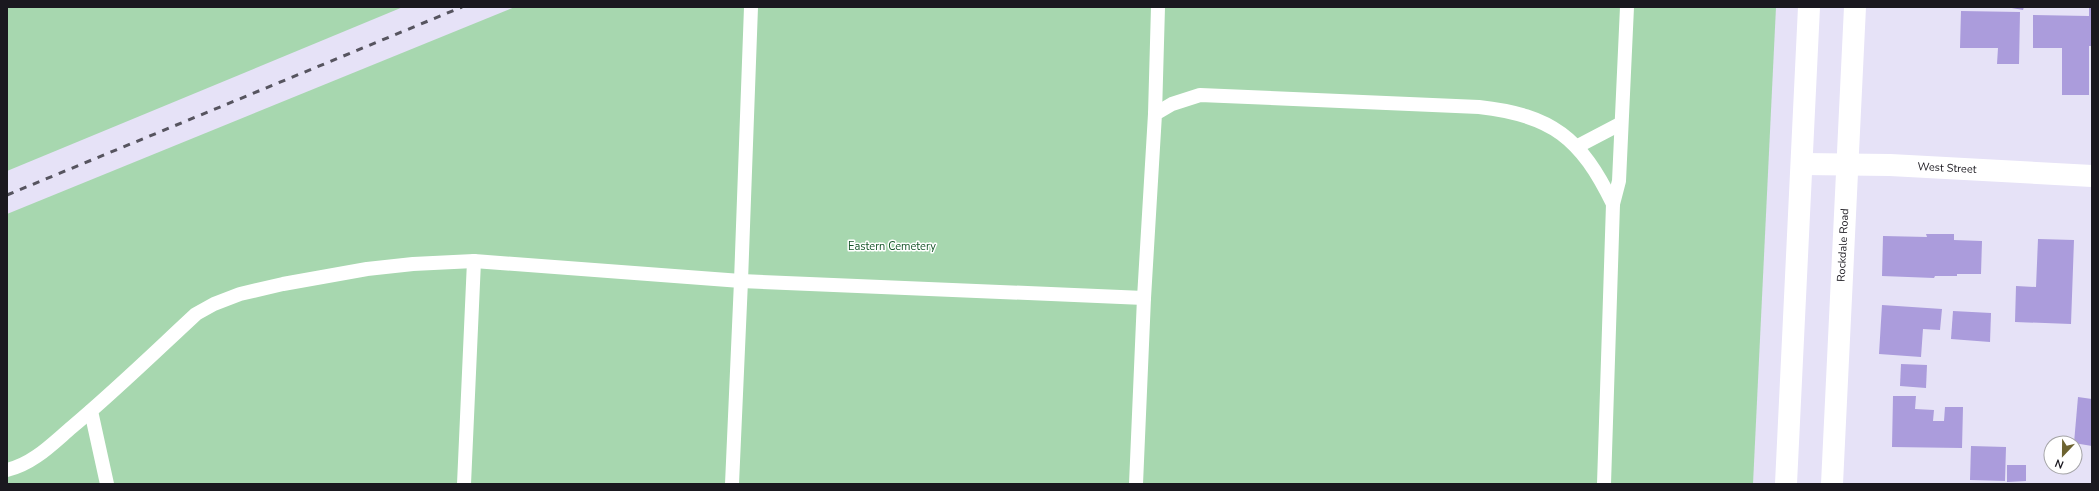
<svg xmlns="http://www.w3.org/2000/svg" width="2099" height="491" viewBox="0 0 2099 491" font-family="'Nunito Sans',sans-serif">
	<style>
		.green { fill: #a7d7af }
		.building { fill: #ab9cdc }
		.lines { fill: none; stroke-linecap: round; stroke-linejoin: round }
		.lane { stroke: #fff; stroke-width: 14 }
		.street { stroke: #fff; stroke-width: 22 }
		.secondary { stroke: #fff; stroke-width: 22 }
		.rail { stroke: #56545f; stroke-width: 3; stroke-dasharray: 7 7; stroke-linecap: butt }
		.labels { text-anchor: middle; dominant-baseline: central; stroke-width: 3; stroke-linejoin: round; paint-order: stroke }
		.street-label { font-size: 11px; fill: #1a181f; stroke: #fff }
		.park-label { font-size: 11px; fill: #17562a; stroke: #fff }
	</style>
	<rect width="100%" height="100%" fill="#e6e2f7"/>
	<g class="green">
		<path d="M7 7H403L7 171Z"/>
		<path d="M515 7H1776L1753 484H7V214Z"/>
	</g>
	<g class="building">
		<path d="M2006 7H2024L2023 10Z"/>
		<path d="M2089 7H2092V46H2089V95H2062V48H2033V15L2089 16Z"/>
		<path d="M1961 11 2020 12 2019 64H1997L1998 48H1960Z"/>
		<path d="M1926 234H1954V240L1982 241 1981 274H1957V276H1935L1934 278 1882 276 1883 236 1927 237Z"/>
		<path d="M2038 239 2074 240 2071 324 2015 322 2016 286 2036 287Z"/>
		<path d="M1882 305 1942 309 1940 330 1923 329 1921 357 1879 354Z"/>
		<path d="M1953 311 1991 313 1990 342 1951 339Z"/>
		<path d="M1901 364 1927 365 1926 388 1900 386Z"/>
		<path d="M1893 396H1916L1915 409 1934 410 1933 421H1944L1945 407H1963L1962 448 1892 447Z"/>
		<path d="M2078 397 2092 399V446L2074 443Z"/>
		<path d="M1971 446 2006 447 2005 481 1970 480Z"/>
		<path d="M2007 465H2026V481L2007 482Z"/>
	</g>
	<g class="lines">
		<g class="lane">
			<path d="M1155 114 1158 7"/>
			<path d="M1578 146 1620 124"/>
			<path d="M91 411 107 484"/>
			<path d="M7 470C33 464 52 444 72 427 115 391 155 352 196 314L214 304 240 294 283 284 367 269 413 264 474 261 741 281 1144 298 1155 114 1172 104 1200 95 1479 107C1552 115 1581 138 1613 204"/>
			<path d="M464 484 474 261"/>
			<path d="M732 484 741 281 751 7"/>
			<path d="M1136 484 1144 298"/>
			<path d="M1604 484 1613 204 1619 181 1627 7"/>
		</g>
		<path class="street" d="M1802 164 1890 165 2092 176"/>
		<g class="secondary">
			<path d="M1786 484 1809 7"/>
			<path d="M1832 484 1855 7"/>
		</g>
		<path class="rail" d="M7 195 462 7"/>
	</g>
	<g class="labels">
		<g class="street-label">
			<text transform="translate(1947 168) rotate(3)">West Street</text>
			<text transform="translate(1843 245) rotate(-87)">Rockdale Road</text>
		</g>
		<g class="park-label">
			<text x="892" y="246">Eastern Cemetery</text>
		</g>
	</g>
	<rect width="2099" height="491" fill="none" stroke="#1a181f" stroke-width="16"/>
	<g transform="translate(2063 455) rotate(202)"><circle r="19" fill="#ffffff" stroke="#a3a3a5"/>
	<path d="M0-3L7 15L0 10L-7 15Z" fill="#6d6330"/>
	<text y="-6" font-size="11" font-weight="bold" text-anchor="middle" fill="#1a181f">N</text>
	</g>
</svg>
